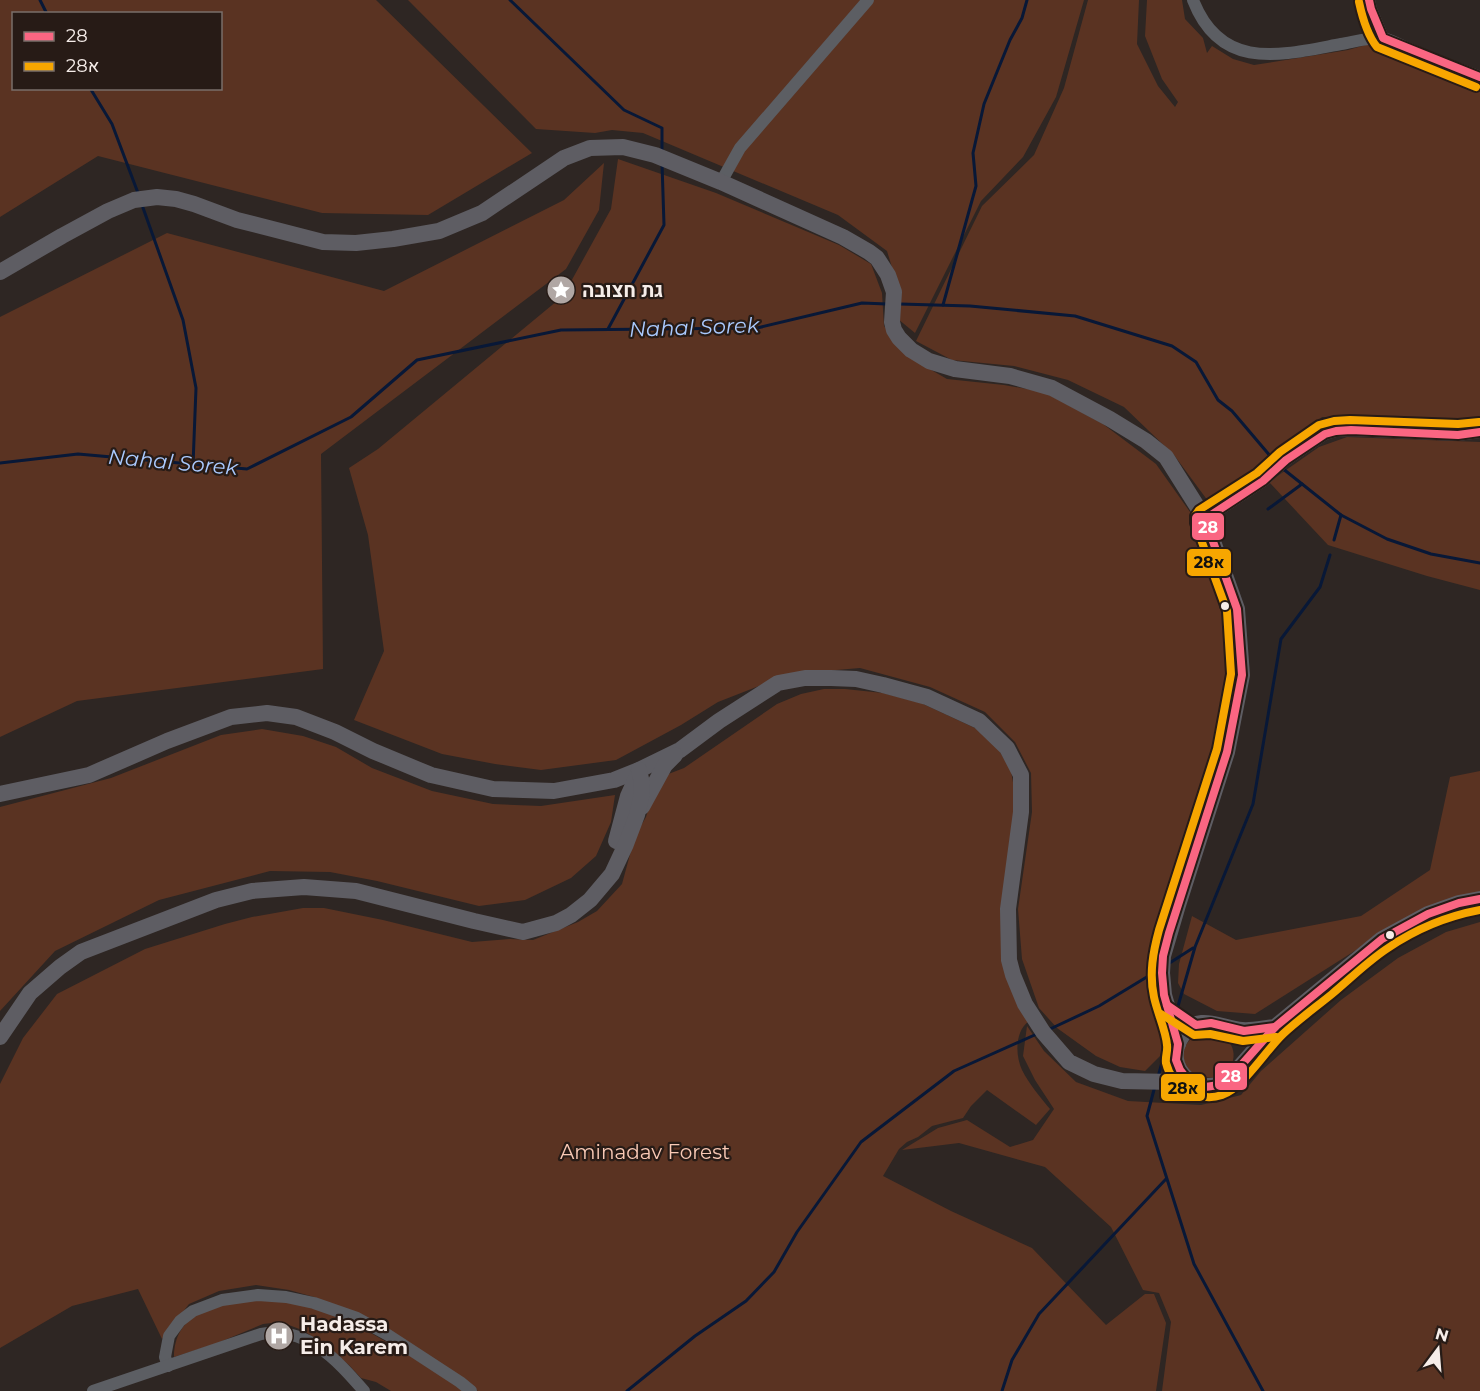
<svg xmlns="http://www.w3.org/2000/svg" width="1480" height="1391" viewBox="0 0 1480 1391" font-family="Montserrat,Heebo,sans-serif">
	<style>
		.green { fill: #5a3322; fill-rule: evenodd }
		.lines { fill: none; stroke-linecap: round; stroke-linejoin: round }
		.stream { stroke: #081837; stroke-width: 3 }
		.minor { stroke: #5c5e63; stroke-width: 12 }
		.major { stroke: #5e5d63; stroke-width: 16 }
		.bus-1-casing { stroke: #271b16; stroke-width: 12 }
		.bus-2-casing { stroke: #271b16; stroke-width: 12 }
		.bus-1 { stroke: #fa6682; stroke-width: 8 }
		.bus-2 { stroke: #f7a600; stroke-width: 8 }
		.bus-dot { fill: #f6ede9; stroke: #271b16; stroke-width: 2 }
		.labels { text-anchor: middle; dominant-baseline: central; stroke-width: 4.5; stroke-linejoin: round; paint-order: stroke }
		.poi-label { font-size: 20px; font-weight: bold; fill: #f6ede9; stroke: #271b16; text-anchor: start }
		.park-label { font-size: 20px; fill: #f9c9b5; stroke: #271b16 }
		.water-label { font-size: 21px; font-style: italic; fill: #aacaff; stroke: #271b16 }
		.line-badge { stroke: #271b16; stroke-width: 2 }
		.badge-label { font-size: 16px; text-anchor: middle; font-weight: bold; fill: #fff }
		.pale-badge-label { font-size: 16px; text-anchor: middle; font-weight: bold; fill: #111 }
	</style>
	<rect width="100%" height="100%" fill="#2e2623"/>
	<g class="green">
		<path d="M0 0H376L532 153 428 215 322 213 98 156 0 217ZM14 14H220V88H14Z"/>
		<path d="M408 0H1084L1056 97 1023 157 981 201 915 333 898 319V287L887 251 838 215 643 133 612 130 595 133 536 129Z"/>
		<path d="M1088 0H1139L1137 44 1158 86 1175 107 1178 102 1162 79 1145 36 1147 0H1182L1185 19 1203 38 1207 53 1212 46 1233 59 1254 65 1348 50 1369 44 1387 43 1480 84V428L1388 419 1322 417 1265 469 1208 501 1174 455 1124 407 1068 380 1014 366 952 360 916 341 982 206 1034 155 1064 88Z"/>
		<path d="M618 159 716 193 839 245 871 264 882 293 884 326 907 356 947 379 1004 385 1044 392 1103 424 1156 464 1195 519 1227 607 1234 673 1219 745 1156 931 1148 985 1163 1045 1160 1056 1145 1071 1120 1067 1096 1056 1057 1028 1039 1008 1022 959 1018 909 1032 812 1031 773 1015 742 985 712 930 687 860 668 790 674 718 702 681 725 616 760 541 770 495 764 442 754 354 720 384 651 368 535 349 468 378 449 563 296 611 209Z"/>
		<path d="M604 163 599 210 566 269 321 454 323 669 77 701 0 737V317L167 233 384 291 564 200Z"/>
		<path d="M1347 437 1480 442V590L1427 576 1328 545 1269 482 1319 447Z"/>
		<path d="M824 689H845L883 693 921 703 975 728 996 745 1011 771 1014 788V809L1004 907 1029 1021C1015 1031 1015 1055 1022 1070 1029 1084 1040 1097 1050 1109L1036 1125 987 1090 971 1106 963 1118 932 1126 918 1137 907 1142 899 1149 883 1176 951 1211 1032 1248 1106 1325 1145 1294H1154L1166 1323 1156 1391H478L393 1333 314 1297 289 1290 256 1285 219 1291 189 1304 162 1339 138 1289 72 1306 0 1348V1084L23 1038 57 994 145 949 225 924 252 917 303 908H324L383 920 472 942 510 939 533 940 578 922 597 911 622 884 635 836 646 817 658 778 684 768 777 704 801 694Z"/>
		<path d="M262 729 303 736 336 747 372 768 432 791 493 804 541 806 615 795 611 822 596 856 571 878 525 900 479 906 377 881 330 872 270 871 159 900 55 951 0 1011V807L111 778 221 735Z"/>
		<path d="M1480 771V897L1413 914 1255 1014 1217 1011 1184 994 1178 983 1179 964 1192 916 1236 940 1361 916 1430 870 1450 777Z"/>
		<path d="M1480 922V1391H1162L1171 1322 1159 1293 1143 1290 1111 1227 1045 1167 959 1143 902 1150 938 1128 967 1120 1010 1147 1033 1140 1054 1109 1035 1080 1023 1056 1027 1026 1044 1051 1076 1082 1128 1101 1201 1105 1241 1095 1261 1071 1341 1000 1398 958 1446 932Z"/>
		<path d="M1206 1030C1223 1032 1239 1045 1232 1064 1230 1069 1223 1074 1219 1078L1195 1077C1192 1074 1188 1070 1186 1066 1177 1050 1191 1034 1206 1030Z"/>
		<path d="M245 1299C260 1300 278 1297 292 1301 356 1317 409 1356 465 1391H391L376 1382 361 1378 349 1365 321 1342 302 1330 281 1322 263 1324 215 1344 174 1357C175 1313 211 1308 245 1299Z"/>
	</g>
	<g class="lines">
		<g class="stream">
			<path d="M40 0 47 14"/>
			<path d="M510 0 624 110 662 128V151"/>
			<path d="M90 88 112 124 138 193"/>
			<path d="M142 205 183 320 196 388 193 465"/>
			<path d="M900 304 970 306 1075 316 1172 346 1196 362 1218 400 1232 411 1277 464"/>
			<path d="M943 305 976 186 973 153 984 104 1010 40 1022 18 1027 0"/>
			<path d="M608 329 664 225 662 163"/>
			<path d="M0 463 78 454 247 469 351 417 417 360 561 330 757 328 862 303 887 304"/>
			<path d="M1282 468 1341 515 1387 539 1431 554 1480 563"/>
			<path d="M1268 509 1302 484"/>
			<path d="M1334 540 1341 515"/>
			<path d="M1168 964 1193 948"/>
			<path d="M1176 1013 1195 947 1253 804 1281 639 1320 587 1330 555"/>
			<path d="M1048 1030 1099 1006 1155 972"/>
			<path d="M1158 1077 1169 1037"/>
			<path d="M1155 1086 1147 1116 1194 1264 1263 1391"/>
			<path d="M627 1391 695 1336 746 1301 774 1272 797 1232 861 1142 954 1071 1039 1033"/>
			<path d="M1002 1391 1012 1360 1039 1314 1166 1179"/>
		</g>
		<g class="minor">
			<path d="M1193 0C1221 72 1281 55 1341 44 1353 42 1370 37 1382 38 1391 39 1403 47 1412 50 1434 60 1457 68 1480 77"/>
			<path d="M1369 0 1371 9 1383 38"/>
			<path d="M721 182 740 148 868 0"/>
			<path d="M1205 519 1263 481 1286 460 1325 434 1336 431 1351 430 1458 435 1480 432"/>
			<path d="M168 1366 165 1357 169 1336 180 1321 193 1311 222 1300 258 1295 286 1297 314 1303 357 1318 388 1335 460 1382 471 1391"/>
			<path d="M93 1391 261 1334C307 1326 336 1359 364 1391"/>
		</g>
		<g class="major">
			<path d="M0 272 62 236 108 211 134 200 157 197 176 199 194 204 237 220 323 242 356 243 393 239 439 231 482 213 564 158 590 148 623 147 655 155 721 182 843 237 869 252 877 258 888 275 894 292 892 322 894 330 899 338 911 350 929 361 955 369 1010 376 1052 388 1110 419 1146 441 1166 457 1205 519 1237 609 1242 675 1227 752 1178 905 1163 956 1162 973 1164 995 1178 1044"/>
			<path d="M0 794 89 775 167 741 231 717 267 713 296 717 335 732 373 751 431 775 493 789 554 791 614 780 639 770 680 750 719 721 778 683 805 678H831L856 679 883 685 927 697 979 721 1007 748 1021 775V812L1008 909 1009 960 1013 975 1025 1004 1043 1032 1069 1062 1094 1074 1122 1081 1174 1082 1197 1084"/>
			<path d="M642 807 665 765 675 755"/>
			<path d="M616 841 628 796 638 774"/>
			<path d="M1275 1027C1264 1028 1252 1031 1242 1030 1220 1028 1198 1012 1182 1036 1160 1068 1200 1102 1230 1078L1275 1027 1382 939 1428 914 1459 903 1480 899"/>
			<path d="M0 1037 30 993 60 967 81 952 216 900 252 891 304 887 356 891 474 921 523 932 556 923 571 915 590 900 612 874 626 844 637 815 641 798 642 783 639 770"/>
		</g>
		<g class="bus-1-casing">
			<g id="bus-1">
				<path d="M1369 0 1371 9 1383 38 1480 77"/>
				<path d="M1480 432 1458 435 1351 430 1336 431 1325 434 1286 460 1263 481 1205 519 1237 609 1242 675 1227 752 1169 933 1163 956 1162 973 1164 995 1178 1044 1176 1060 1180 1070 1187 1079 1205 1087 1219 1085 1230 1078 1275 1027 1382 939 1428 914 1459 903 1480 899"/>
				<path d="M1167 1005 1196 1025 1211 1023 1244 1031 1275 1027"/>
			</g>
		</g>
		<g class="bus-2-casing">
			<g id="bus-2">
				<path d="M1359 2C1362 16 1368 36 1377 47L1476 87"/>
				<path d="M1479 422 1458 424 1350 420 1334 421 1319 425 1280 452 1257 473 1199 510 1195 516V523L1227 611 1231 674 1217 749 1159 930C1153 952 1149 974 1154 997 1157 1012 1166 1031 1167 1045 1168 1051 1165 1057 1166 1063 1172 1087 1199 1103 1222 1095 1244 1087 1266 1050 1283 1034 1298 1020 1316 1007 1332 994 1350 979 1368 961 1388 948 1416 929 1448 916 1480 910"/>
				<path d="M1161 1014 1194 1035 1210 1034 1243 1041 1276 1037"/>
			</g>
		</g>
		<use href="#bus-1" class="bus-1"/>
		<use href="#bus-2" class="bus-2"/>
	</g>
	<defs>
		<g id="sight-disc" transform="scale(1.5)"><circle r="9.5" fill="#b0a7a4" stroke="#271b16"/><path d="M0-6L1.8-2.2L6-1.7L2.9 1.2L3.7 5.4L0 3.3L-3.7 5.4L-2.9 1.2L-6-1.7L-1.8-2.2Z" fill="#fff"/></g>
		<g id="hospital-disc" transform="scale(1.5)"><circle r="9.5" fill="#b0a7a4" stroke="#271b16"/><path d="M-5-5h3v3.5h4V-5h3V5h-3V1.5h-4V5h-3Z" fill="#fff"/></g>
	</defs>
	<g fill-rule="evenodd">
		<use href="#sight-disc" x="561" y="290"/>
		<use href="#hospital-disc" x="279" y="1336"/>
	</g>
	<g class="bus-dot">
		<circle cx="1225" cy="606" r="5"/>
		<circle cx="1390" cy="935" r="5"/>
	</g>
	<g class="labels">
		<g class="poi-label">
			<text x="582" y="290">גת חצובה</text>
			<text x="300" y="1324">Hadassa<tspan x="300" dy="23">Ein Karem</tspan></text>
		</g>
		<g class="park-label">
			<text x="645" y="1152">Aminadav Forest</text>
		</g>
		<g class="water-label">
			<text transform="translate(694 327) rotate(-2)">Nahal Sorek</text>
			<text transform="translate(173 462) rotate(5)">Nahal Sorek</text>
		</g>
	</g>
	<g class="line-badge">
		<rect x="1191" y="512" width="34" height="29" rx="6" fill="#fa6682"/>
		<rect x="1186" y="548" width="46" height="29" rx="6" fill="#f7a600"/>
		<rect x="1214" y="1062" width="34" height="29" rx="6" fill="#fa6682"/>
		<rect x="1160" y="1073" width="46" height="29" rx="6" fill="#f7a600"/>
	</g>
	<g class="badge-label">
		<text x="1208" y="533">28</text>
		<text x="1231" y="1082">28</text>
	</g>
	<g class="pale-badge-label">
		<text x="1209" y="568">28א</text>
		<text x="1183" y="1094">28א</text>
	</g>
	<rect x="12" y="12" width="210" height="78" fill="#271b16" stroke="#7a6f6a" stroke-width="1.5"/>
	<rect x="24" y="32" width="30" height="9" fill="#fa6682" stroke="#7a6f6a" stroke-width="1.5"/>
	<text x="66" y="42" font-size="18" fill="#f6ede9">28</text>
	<rect x="24" y="62" width="30" height="9" fill="#f7a600" stroke="#7a6f6a" stroke-width="1.5"/>
	<text x="66" y="72" font-size="18" fill="#f6ede9">28א</text>
	<g transform="translate(1438 1349) rotate(16)" stroke="#271b16" stroke-width="4.5" paint-order="stroke">
	<path d="M0-4.5L10 22L0 15L-10 22Z" fill="#f6ede9"/>
	<text y="-9" font-size="16" font-weight="bold" text-anchor="middle" fill="#f6ede9">N</text>
	</g>
</svg>
